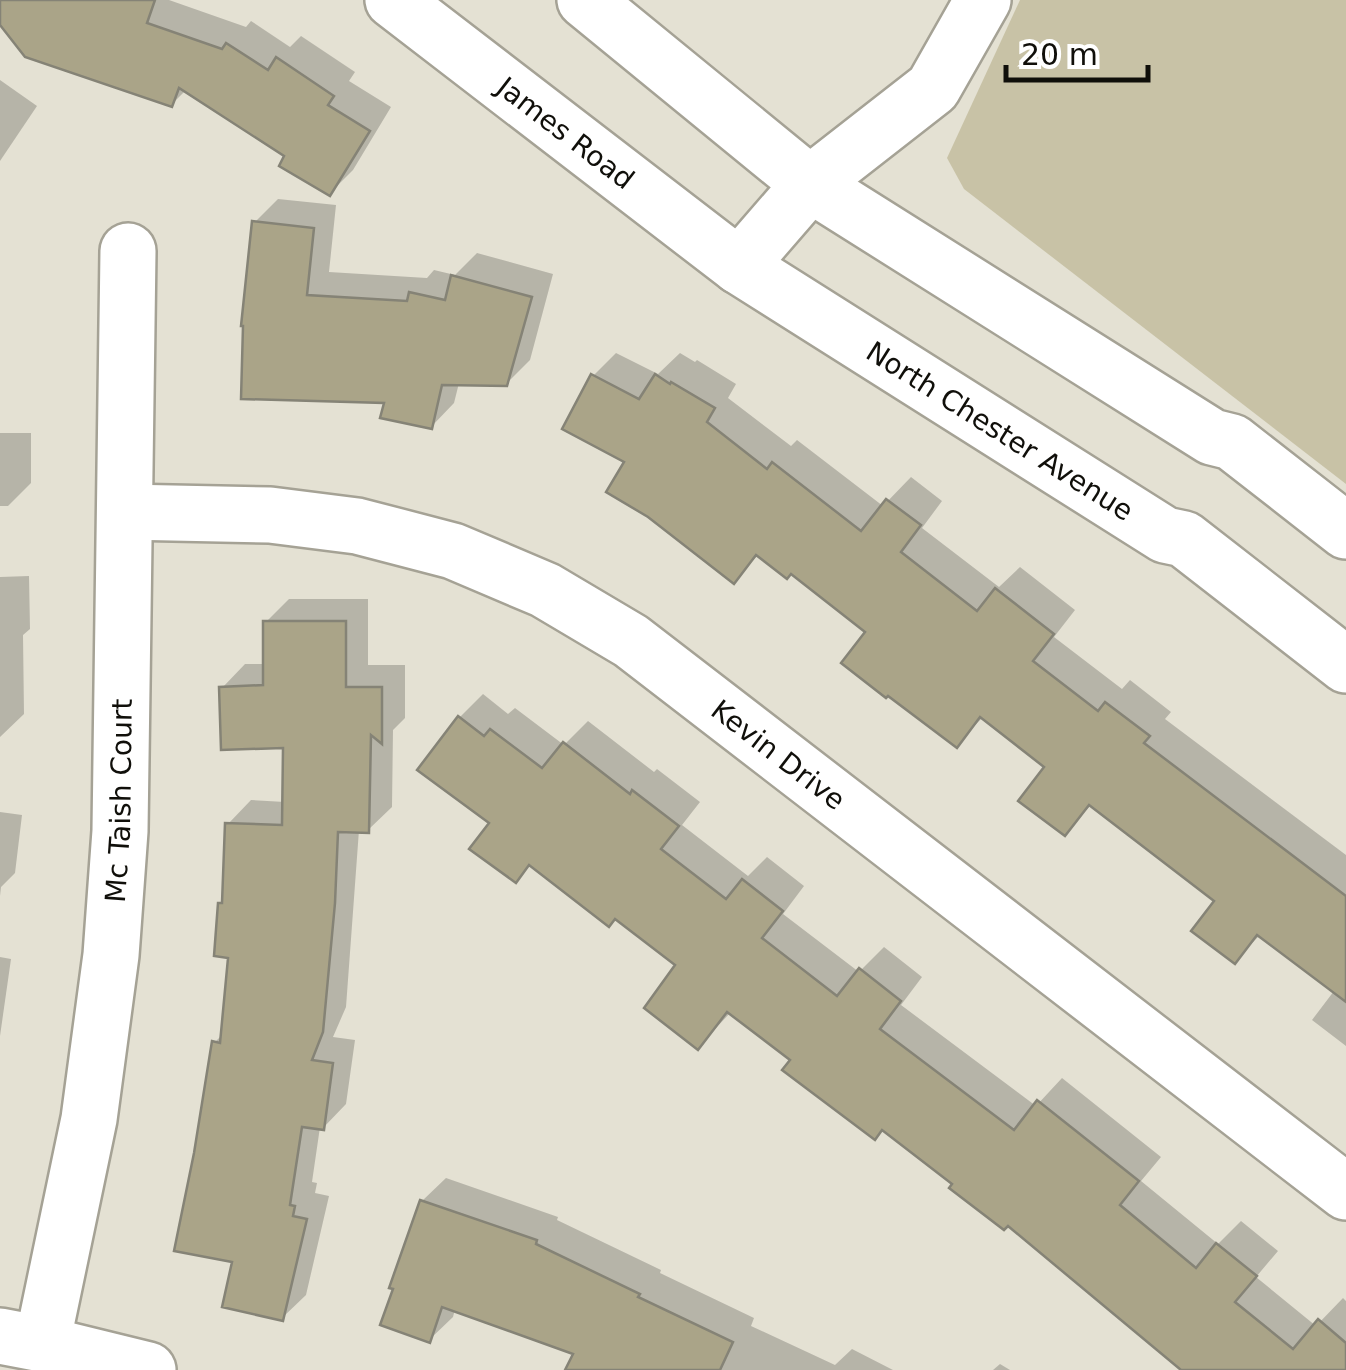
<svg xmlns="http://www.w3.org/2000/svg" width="1346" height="1370" viewBox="0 0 1346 1370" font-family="'DejaVu Sans',sans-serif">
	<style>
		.green { fill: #c8c2a6 }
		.shadow { fill: #0003 }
		.building { fill: #aaa488; stroke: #858376; stroke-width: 2.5 }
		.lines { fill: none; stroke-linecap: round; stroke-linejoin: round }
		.street-casing { stroke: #a5a295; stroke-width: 60 }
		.secondary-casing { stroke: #a5a295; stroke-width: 60 }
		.street { stroke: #fff; stroke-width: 55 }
		.secondary { stroke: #fff; stroke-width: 55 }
		.labels { text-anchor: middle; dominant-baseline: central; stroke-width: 8; stroke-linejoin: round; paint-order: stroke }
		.street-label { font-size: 28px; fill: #100f0a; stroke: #fff }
	</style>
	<rect width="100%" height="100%" fill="#e4e1d3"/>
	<path class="green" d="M1020 0H1346V484L964 189 947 158Z"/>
	<g class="shadow">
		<path d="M0 0H169L246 27 251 21 290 47 301 36 355 72 349 81 391 107 353 170 330 193 288 156 186 90 172 104 0 21Z"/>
		<path d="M0 80 37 106 0 161Z"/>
		<path d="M278 199 336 205 329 272 427 278 434 270 455 275 477 253 553 274 530 360 506 384 459 383 454 403 431 427 387 401 244 397 255 222Z"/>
		<path d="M616 353 658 374 680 353 695 362 697 360 736 384 728 398 791 446 797 440 883 506 911 477 942 501 922 528 999 587 1020 567 1075 610 1054 637 1122 689 1130 680 1171 712 1165 719 1346 855V1046L1312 1020 1334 991 1261 934 1234 961 1218 901 1092 804 1065 833 1047 766 983 717 956 745 869 631 791 571 759 554 734 580 627 461 593 376Z"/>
		<path d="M0 433H31V483L8 506H0Z"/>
		<path d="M29 576 30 629 23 635 24 714 0 737V577Z"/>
		<path d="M289 599H368V665H405V718L393 730 392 807 368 830H359L346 1007 333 1037 355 1040 346 1104 323 1128 320 1127 312 1182 317 1183 315 1193 329 1196 306 1295 282 1318 235 1261 214 1043 223 1034 231 956 220 904 225 899 228 824 251 800 285 802V746L222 688 245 664H266V622Z"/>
		<path d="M483 694 508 714 515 708 564 745 588 721 654 772 657 769 700 802 682 825 748 876 767 857 804 886 783 914 859 972 884 947 922 977 901 1005 1036 1106 1062 1078 1161 1157 1141 1181 1218 1244 1241 1221 1278 1251 1256 1277 1316 1326 1343 1298 1346 1301V1370H1185L956 1183 731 1012 698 1047 679 965 616 916 531 864 515 880 492 823 460 717Z"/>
		<path d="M0 812 22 815 15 873 1 887 0 896Z"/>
		<path d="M0 957 11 959 0 1036Z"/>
		<path d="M446 1178 558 1217 557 1220 661 1270 660 1273 754 1318 751 1326 835 1365 852 1349 893 1370H567L576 1352 455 1309 453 1317 429 1340 422 1201Z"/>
		<path d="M1000 1364 1010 1370H993Z"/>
	</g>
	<g class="building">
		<path d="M0 0H155L147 23 222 49 226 43 268 70 276 57 334 96 328 105 370 131 330 196 279 166 284 156 179 88 172 107 25 57 0 25Z"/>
		<path d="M252 221 314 228 307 295 407 301 409 292 445 300 451 275 532 297 507 386 442 385 432 429 380 418 384 403 241 399 243 326H241Z"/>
		<path d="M591 374 639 399 655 374 670 384 671 382 715 408 707 422 767 469 772 462 861 531 886 499 921 525 901 552 977 611 995 588 1054 634 1033 661 1098 711 1105 702 1150 736 1144 743 1346 896V1002L1257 935 1235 964 1191 931 1214 901 1089 805 1065 836 1018 801 1044 767 980 717 957 748 888 696 886 698 841 663 865 632 791 574 787 579 756 555 734 584 648 517 606 492 624 462 562 429Z"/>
		<path d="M263 621H346V687H382V744L371 735 369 833 338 832 335 903 323 1032 312 1060 333 1063 324 1130 302 1127 290 1205 295 1206 293 1216 307 1219 283 1321 222 1307 232 1262 174 1251 194 1153 212 1041 220 1043 228 958 214 956 218 903H222L225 823 282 825 283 748 221 750 219 687 263 685Z"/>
		<path d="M458 716 484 736 490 729 542 768 563 742 630 794 632 790 679 826 661 849 726 899 742 879 783 911 762 938 837 996 859 968 901 1001 880 1029 1014 1130 1037 1100 1139 1181 1120 1205 1196 1268 1216 1243 1257 1276 1235 1302 1293 1349 1318 1319 1346 1343V1370H1181L1008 1226 1004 1230 949 1188 952 1184 882 1130 875 1140 782 1070 790 1060 727 1012 698 1050 644 1008 675 965 615 919 609 927 529 865 516 883 469 849 489 823 417 770Z"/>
		<path d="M420 1200 537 1240 536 1244 640 1294 638 1297 733 1342 720 1370H565L573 1354 442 1307 430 1343 380 1325 393 1289 389 1288Z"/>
	</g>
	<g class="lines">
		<g class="street-casing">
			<g id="street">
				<path d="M739 266 810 184 933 88 983 0"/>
				<path id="s1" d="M125 512 270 515 357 526 453 551 545 590 631 641 1346 1192"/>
				<path d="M0 1336 42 1344 148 1370"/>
				<path id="s2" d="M42 1344 89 1119 111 955 120 831 128 251"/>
			</g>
		</g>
		<g class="secondary-casing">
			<g id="secondary">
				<path id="s3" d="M393 0 739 266 1165 535 1184 539 1346 665"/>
				<path d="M585 0 810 184 1212 437 1232 442 1346 531"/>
			</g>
		</g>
		<use href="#street" class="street"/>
		<use href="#secondary" class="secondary"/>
	</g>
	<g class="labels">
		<g class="street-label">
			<text stroke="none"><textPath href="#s3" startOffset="218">James Road</textPath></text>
			<text stroke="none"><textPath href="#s3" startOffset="745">North Chester Avenue</textPath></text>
			<text stroke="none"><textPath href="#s1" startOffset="718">Kevin Drive</textPath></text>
			<text stroke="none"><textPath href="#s2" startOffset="550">Mc Taish Court</textPath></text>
		</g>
	</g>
	<path d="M1006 65v15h142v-15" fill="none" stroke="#100f0a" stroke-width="5"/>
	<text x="1021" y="65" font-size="30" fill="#100f0a" stroke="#ffffff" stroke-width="8" paint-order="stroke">20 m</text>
</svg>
